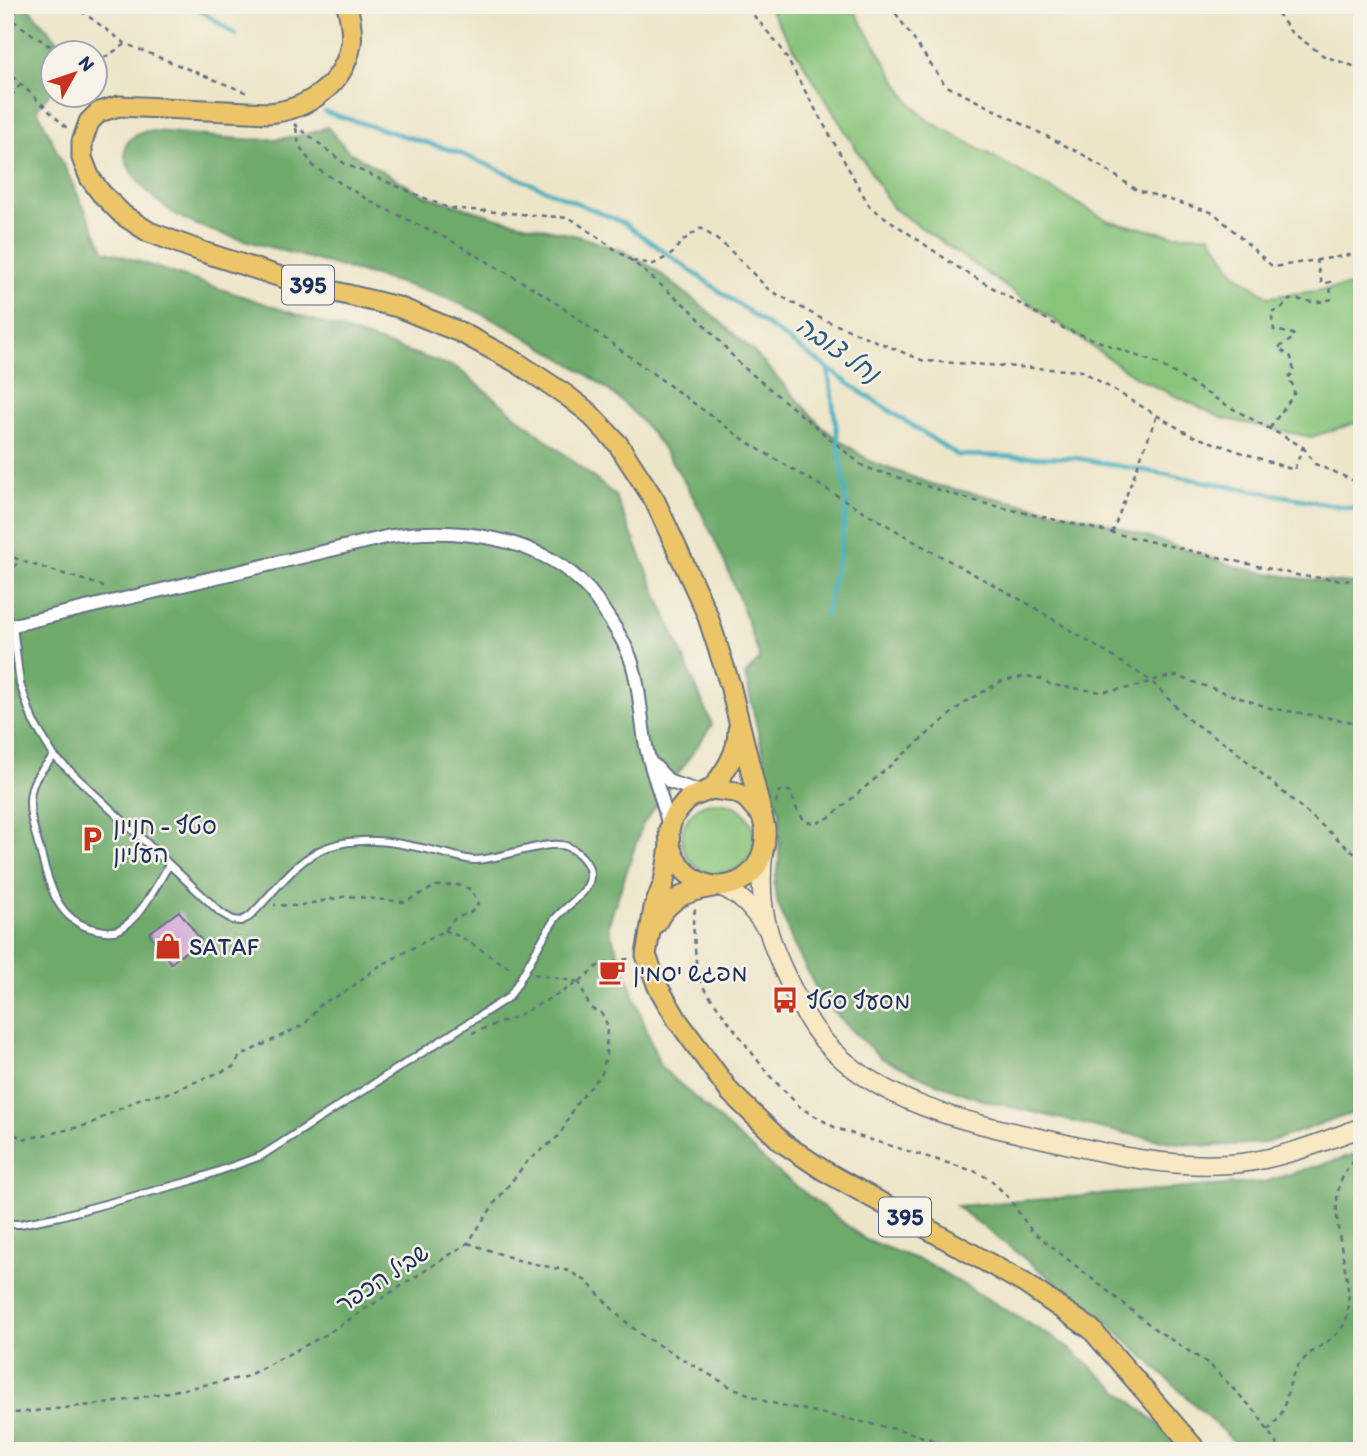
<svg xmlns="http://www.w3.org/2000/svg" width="1367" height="1456" viewBox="0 0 1367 1456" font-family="Itim,'Playpen Sans Hebrew',sans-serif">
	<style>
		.green { fill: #88c47a; stroke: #527a6c; stroke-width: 2 }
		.forest { fill: #6eaa6a; stroke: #446c64; stroke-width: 2 }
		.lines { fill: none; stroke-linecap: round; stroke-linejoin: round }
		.stream { stroke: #41adbf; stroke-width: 4.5 }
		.building { fill: #d6afd9 }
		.service-casing { stroke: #646f83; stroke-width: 10 }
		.minor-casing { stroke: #646f83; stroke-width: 16 }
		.secondary-casing { stroke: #646f83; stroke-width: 21 }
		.primary-casing { stroke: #646f83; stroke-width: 23 }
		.path { stroke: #646f83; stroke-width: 2.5; stroke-dasharray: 5 5; stroke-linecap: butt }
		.service { stroke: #fff; stroke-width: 6 }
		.minor { stroke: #fff; stroke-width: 12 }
		.secondary { stroke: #f8e8c3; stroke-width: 18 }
		.primary { stroke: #edc569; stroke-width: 19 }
		.labels { text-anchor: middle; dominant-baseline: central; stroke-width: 5; stroke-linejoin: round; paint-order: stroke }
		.shield { fill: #f7f3e8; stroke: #5d6a87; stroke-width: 2 }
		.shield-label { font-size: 23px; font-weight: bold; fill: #1b2f5e }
		.poi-label { font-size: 24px; fill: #1b2f5e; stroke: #f7f3e8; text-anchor: start }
		.street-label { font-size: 24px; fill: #1b2f5e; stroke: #f7f3e8 }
		.water-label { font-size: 26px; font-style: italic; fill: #285b80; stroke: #f7f3e8 }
	</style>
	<rect width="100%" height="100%" fill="#f7f3e8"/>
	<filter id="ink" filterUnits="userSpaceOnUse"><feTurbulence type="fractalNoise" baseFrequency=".0143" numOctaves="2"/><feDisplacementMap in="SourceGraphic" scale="14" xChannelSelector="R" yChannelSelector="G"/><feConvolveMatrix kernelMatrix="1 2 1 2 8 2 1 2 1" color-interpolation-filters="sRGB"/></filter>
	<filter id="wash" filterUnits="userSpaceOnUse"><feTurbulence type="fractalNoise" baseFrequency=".00686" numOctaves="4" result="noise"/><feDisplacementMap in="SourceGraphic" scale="28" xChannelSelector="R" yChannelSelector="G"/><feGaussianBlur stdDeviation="1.57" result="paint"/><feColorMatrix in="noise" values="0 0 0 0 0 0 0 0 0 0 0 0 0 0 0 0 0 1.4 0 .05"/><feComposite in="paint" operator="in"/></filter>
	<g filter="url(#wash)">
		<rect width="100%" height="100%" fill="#ede5c8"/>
		<g class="green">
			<path d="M765 5H851L908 100 926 119 1109 221 1172 235H1210L1236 274 1269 297 1362 285V421L1311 437 1222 418 1137 378 893 208 772 13Z"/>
			<circle cx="718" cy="838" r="36"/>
		</g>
		<g class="forest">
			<path d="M5 5H26L68 52H52V90L37 109 104 250 457 368 615 495 712 725 642 826 608 926 660 1066 774 1169 866 1240 927 1263 1065 1345 1165 1430 1184 1451H5Z"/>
			<path d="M327 127 348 151 424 195 498 218 578 236 626 252 653 268 702 306 752 350 823 428 871 462 935 485 1097 520 1240 568 1296 578 1362 585V1110L1266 1143 1210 1146 1171 1142 1108 1130 982 1100 931 1081 881 1058 850 1029 821 998 793 943 778 904 774 886 779 861 780 812 766 779 763 753 745 675 760 659C734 578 698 488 643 423 619 395 588 374 556 355 520 333 483 312 443 297 414 286 382 278 352 270 308 258 264 246 219 233 200 227 181 220 165 207 142 190 98 144 147 131 205 132 271 152 327 127Z"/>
			<path d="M1362 1152V1451H1244L1106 1321 956 1206 1264 1182Z"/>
		</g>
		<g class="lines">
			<g class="stream">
				<path d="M193 5 236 35"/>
				<path d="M325 112 457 152 624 223 861 392 957 455 1076 458 1355 509 1362 508"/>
				<path d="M825 616 841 547 847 503 828 369"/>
			</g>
		</g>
		<g id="blocks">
			<path class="building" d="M179 911 201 940 171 963 149 933Z"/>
		</g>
	</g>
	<g filter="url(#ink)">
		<use href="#blocks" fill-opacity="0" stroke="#646f83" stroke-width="2"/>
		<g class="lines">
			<g class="service-casing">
				<g id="service">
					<path d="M54 756C45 766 33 778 31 792 27 811 35 832 40 850 49 883 56 920 94 929 103 931 112 933 120 929 140 919 157 884 169 865"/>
					<path d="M5 1224H20L60 1216 191 1181 261 1156 509 997C526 972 538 944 555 919 565 905 591 893 590 875 590 863 578 851 568 847 549 838 500 860 475 860 465 860 453 855 443 853 405 844 367 834 328 847 296 858 273 894 249 917L241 921 233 920 221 913 54 756 33 721 20 684 13 626"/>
				</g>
			</g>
			<g class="minor-casing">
				<g id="minor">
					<path d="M5 627 386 537C453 526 540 535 589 590 597 599 603 610 610 620 618 632 625 644 630 657 641 688 640 720 647 751 653 777 664 801 669 828"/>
					<path d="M654 765 670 782 701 792"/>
				</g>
			</g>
			<g class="secondary-casing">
				<g id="secondary">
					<path d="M763 855C758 905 767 938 789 982 799 1003 809 1024 824 1041 881 1106 972 1123 1053 1141 1112 1155 1169 1168 1230 1164 1275 1161 1320 1143 1362 1127"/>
					<path d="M722 887C741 895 752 909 764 925"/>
				</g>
			</g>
			<g class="primary-casing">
				<g id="primary">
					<path d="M347 5C350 17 353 31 351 44 344 85 307 110 268 113L119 106 99 112 89 122 82 142V158L90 178 101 193 123 215 149 232 206 253 303 284 398 307 462 333 516 362 566 395 588 412 618 444 655 501 707 614 730 685 765 828C770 894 693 908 670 847"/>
					<path d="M712 789C725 771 738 754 738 730"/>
					<path d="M761 815 746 798 735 792 712 789 689 798 673 817 669 830 670 847 664 882 654 908 646 955 658 987 678 1021 730 1092 783 1143 823 1170 1024 1283 1091 1329 1197 1451"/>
					<path d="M656 923C669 898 687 891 713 887"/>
				</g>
			</g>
			<g class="path">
				<path d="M73 5 126 44 250 94"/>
				<path d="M890 5 945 85 1082 154 1137 190 1214 213 1273 267 1362 253"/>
				<path d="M1272 5 1290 31 1324 56 1362 69"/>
				<path d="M5 15 48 45 85 52"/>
				<path d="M94 55 105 57 126 44"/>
				<path d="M5 69 69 130"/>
				<path d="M5 104 20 85"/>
				<path d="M294 124 345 164 448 208 570 218 632 261 691 310 741 365 864 467 982 503 1301 576 1362 582"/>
				<path d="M296 128 299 145 314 167 375 204 450 240 545 295 750 444 924 547 1032 606 1151 681 1189 720 1232 748 1362 860"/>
				<path d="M632 261 654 264 672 254 681 242 701 228 727 247 768 289 820 318 924 361 1082 371 1190 435 1294 470 1303 447 1228 406 1159 364 1058 326 959 268 870 207 781 48 751 12 742 5"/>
				<path d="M1270 428 1294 394V387L1288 378 1294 372 1291 357 1278 348 1294 338 1293 334 1274 330 1271 313 1281 309 1289 300C1308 298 1312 306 1331 299L1330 282 1322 284 1316 260"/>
				<path d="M1303 447 1315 464 1362 484"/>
				<path d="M1112 533 1157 415"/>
				<path d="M5 553 21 561 100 585 107 590"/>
				<path d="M5 573 21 561"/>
				<path d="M776 803 779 791H790L798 812 806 822 817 823 830 817 965 702 1002 681 1026 676 1042 679 1051 685 1102 692 1134 687 1161 678 1176 676 1270 708 1348 721 1362 727"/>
				<path d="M695 909 693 922 697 974 705 990 768 1074 801 1108 834 1127 858 1136 974 1171 990 1179 1008 1197 1031 1230 1155 1329 1210 1365 1256 1412 1281 1451"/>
				<path d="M444 931C470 937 489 959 514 969"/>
				<path d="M534 974 579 982"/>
				<path d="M472 1033 515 1017 558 994 579 982 599 965 632 958"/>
				<path d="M5 1131 26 1139 88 1125 143 1097 165 1094 233 1067 240 1056 305 1024 322 1003 344 993 376 968 444 931 455 918 470 913 478 904 472 890 459 885 436 886 405 902 347 896 297 906 274 905"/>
				<path d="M468 1243 521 1261 569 1271 586 1281 620 1317 643 1336 729 1386 767 1402 905 1431 936 1441 954 1451"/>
				<path d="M5 1414 112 1403 245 1377 325 1335 468 1243 494 1204 526 1163 560 1135 574 1107 602 1073 606 1055 607 1024 601 1013 590 1008 579 982"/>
				<path d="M1268 1431C1272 1425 1278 1420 1281 1414 1289 1396 1288 1375 1303 1360 1319 1343 1345 1338 1348 1311 1354 1263 1311 1189 1362 1155"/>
			</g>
			<use href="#service" class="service"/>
			<use href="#minor" class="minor"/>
			<use href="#secondary" class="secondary"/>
			<use href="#primary" class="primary"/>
		</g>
	</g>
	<defs>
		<g id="parking-bare" transform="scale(2.1)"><path d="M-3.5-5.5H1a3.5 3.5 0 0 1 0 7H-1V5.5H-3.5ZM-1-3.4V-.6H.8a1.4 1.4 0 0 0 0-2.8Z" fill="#c8321e" stroke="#f7f3e8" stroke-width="2.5" paint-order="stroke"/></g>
		<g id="shop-bare" transform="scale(2.1)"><path d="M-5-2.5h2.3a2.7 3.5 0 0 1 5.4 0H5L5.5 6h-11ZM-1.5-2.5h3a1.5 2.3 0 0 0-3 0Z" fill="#c8321e" stroke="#f7f3e8" stroke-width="2.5" paint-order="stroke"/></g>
		<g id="cafe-bare" transform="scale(2.1)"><path d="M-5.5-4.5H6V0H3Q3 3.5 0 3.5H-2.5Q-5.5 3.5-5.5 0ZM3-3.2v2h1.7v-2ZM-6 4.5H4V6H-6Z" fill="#c8321e" stroke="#f7f3e8" stroke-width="2.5" paint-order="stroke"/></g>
		<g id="bus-bare" transform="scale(2.1)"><path d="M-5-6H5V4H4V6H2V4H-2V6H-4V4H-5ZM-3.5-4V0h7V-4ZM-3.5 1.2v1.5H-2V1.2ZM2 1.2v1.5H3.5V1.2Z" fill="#c8321e" stroke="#f7f3e8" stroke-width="2.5" paint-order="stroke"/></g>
	</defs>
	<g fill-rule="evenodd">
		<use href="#parking-bare" x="92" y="839"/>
		<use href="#shop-bare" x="168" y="946"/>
		<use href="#cafe-bare" x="612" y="972"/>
		<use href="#bus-bare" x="785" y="1000"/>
	</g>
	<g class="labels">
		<g class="shield">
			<rect x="282" y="265.5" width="52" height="39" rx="5"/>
			<rect x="879" y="1197.5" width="52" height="39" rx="5"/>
		</g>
		<g class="shield-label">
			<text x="308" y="285">395</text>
			<text x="905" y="1217">395</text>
		</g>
		<g class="poi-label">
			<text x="113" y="825">סטף - חניון<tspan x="113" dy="28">העליון</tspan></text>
			<text x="189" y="946">SATAF</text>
			<text x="633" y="972">מפגש יסמין</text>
			<text x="806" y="1000">מסעף סטף</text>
		</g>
		<g class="street-label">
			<text transform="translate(382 1278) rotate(-33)">שביל הכפר</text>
		</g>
		<g class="water-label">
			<text transform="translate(838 349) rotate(35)">נחל צובה</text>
		</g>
	</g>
	<rect width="1367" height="1456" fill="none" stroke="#f7f3e8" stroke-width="28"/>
	<g transform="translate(74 74) rotate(50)"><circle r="33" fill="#f7f3e8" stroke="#9fa5b1" stroke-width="2"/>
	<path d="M0-5L12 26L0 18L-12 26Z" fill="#c8321e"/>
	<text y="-10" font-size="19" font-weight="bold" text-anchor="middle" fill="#1b2f5e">N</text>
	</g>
</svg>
